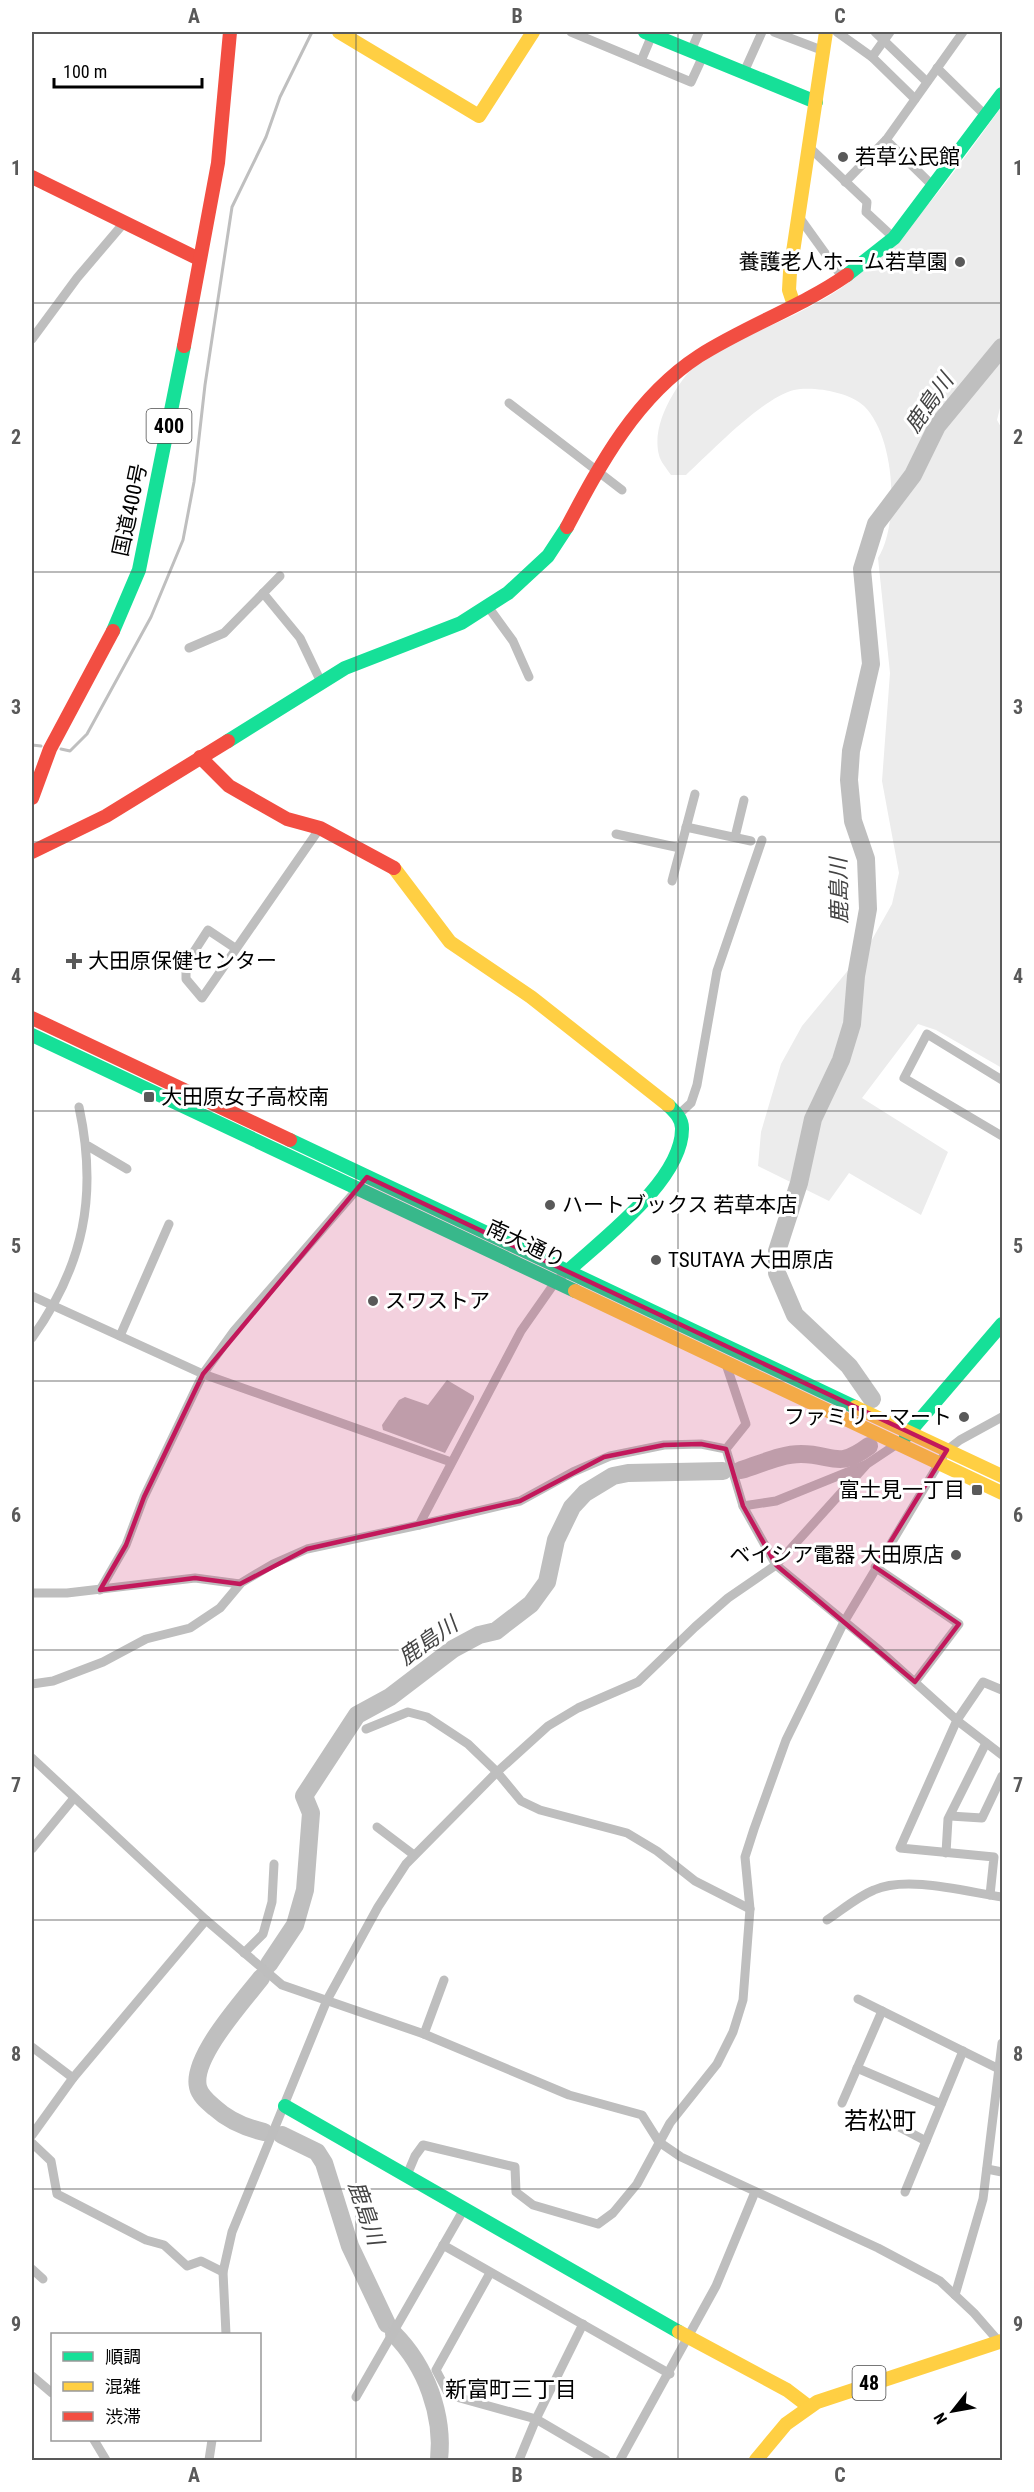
<svg xmlns="http://www.w3.org/2000/svg" width="1034" height="2492" viewBox="0 0 1034 2492" font-family="'Roboto Condensed','Noto Sans JP',sans-serif">
	<style>
		.green { fill: #ececec }
		.water { fill: #bfbfbf }
		.lines { fill: none; stroke-linecap: round; stroke-linejoin: round }
		.stream { stroke: #bfbfbf; stroke-width: 3 }
		.river { stroke: #bfbfbf; stroke-width: 18 }
		.street { stroke: #bebebe; stroke-width: 9 }
		.fast { stroke: #16e098; stroke-width: 14 }
		.slow { stroke: #ffcf43; stroke-width: 14 }
		.jam { stroke: #f24e42; stroke-width: 14 }
		.marked { fill: #c2185b; fill-opacity: 0.2; stroke: #c2185b; stroke-width: 4.5; stroke-linejoin: round }
		.grid { fill: none; stroke: #595959; stroke-width: 1.5; stroke-opacity: 0.55 }
		.poi-dot { fill: #595959; stroke: #fff; stroke-width: 2 }
		.labels { text-anchor: middle; dominant-baseline: central; stroke-width: 6; stroke-linejoin: round; paint-order: stroke }
		.shield { fill: #fff; stroke: #4c4c4c; stroke-width: 1.5 }
		.shield-label { font-size: 20px; font-weight: bold; fill: #000 }
		.poi-label { font-size: 21px; fill: #000; stroke: #fff; text-anchor: start }
		.street-label { font-size: 21px; fill: #000; stroke: #fff }
		.water-label { font-size: 22px; font-style: italic; fill: #444; stroke: #fff }
		.neighbourhood-label { font-size: 22px; fill: #000; stroke: #fff }
		.quarter-label { font-size: 24px; fill: #000; stroke: #fff }
		.neatline { fill: none; stroke: #595959; stroke-width: 2 }
		.grid-label { font-size: 20px; text-anchor: middle; font-weight: bold; fill: #595959 }
	</style>
	<rect width="100%" height="100%" fill="#fff"/>
	<path class="green" d="M1002 106V400L997 420 1002 429V1068L936 1030 918 1024 862 1098 948 1152 921 1215 849 1173 829 1201 758 1166 761 1132 781 1064 802 1026 869 945 892 904 899 873 882 781 890 673 878 558C900 523 895 436 864 406 849 392 813 386 794 390 762 398 711 452 686 475H671C667 469 660 461 659 455 650 421 681 377 704 356 744 336 789 320 827 297 899 254 954 172 1002 106Z"/>
	<path class="water" d="M447 1380 474 1396V1399L445 1453 383 1430 382 1425 399 1400 405 1397 428 1405Z"/>
	<g class="lines">
		<g class="stream">
			<path d="M32 745 41 746"/>
			<path d="M61 749 70 751 87 734 151 617 183 540 194 482 205 385 232 207 266 137 280 97 312 32"/>
		</g>
		<g class="river">
			<path d="M872 1399 849 1366 795 1315 777 1273V1251L799 1183 813 1119 841 1060 852 1024 856 976 868 909 866 859 853 821 849 780 851 751 871 664 862 569 876 524 913 475 937 426 1002 347"/>
			<path d="M741 1470C761 1464 781 1454 801 1454 834 1454 837 1470 869 1446"/>
			<path d="M269 1964 295 1925 305 1890 311 1813 304 1796 357 1715 390 1697 453 1649 479 1635 496 1631 531 1604 547 1582 556 1540 572 1507 585 1493 613 1476 628 1473 723 1471"/>
			<path d="M261 1978C243 2001 191 2058 198 2087 200 2096 208 2102 215 2108 228 2120 247 2128 264 2132"/>
			<path d="M282 2135 317 2152 324 2163 350 2246 387 2324"/>
			<path d="M394 2334C426 2366 444 2415 439 2460"/>
		</g>
		<g class="street">
			<path d="M571 32 691 82 703 56"/>
			<path d="M774 32 824 51"/>
			<path d="M837 32 872 57 915 99"/>
			<path d="M875 32 927 82"/>
			<path d="M691 51 699 32"/>
			<path d="M872 57 890 32"/>
			<path d="M641 61 652 35"/>
			<path d="M937 68 986 116"/>
			<path d="M744 72 762 32"/>
			<path d="M886 140 933 186"/>
			<path d="M809 147 867 202 866 212 894 238"/>
			<path d="M845 182 886 140 963 32"/>
			<path d="M799 217 843 278"/>
			<path d="M32 339 77 278 123 224"/>
			<path d="M509 403 622 490"/>
			<path d="M263 593 300 638 321 682"/>
			<path d="M489 608 513 641 529 677"/>
			<path d="M189 648 224 633 280 576"/>
			<path d="M686 827 751 841"/>
			<path d="M616 834 680 848"/>
			<path d="M735 837 744 800"/>
			<path d="M672 881 695 794"/>
			<path d="M235 948 208 930 186 964V979L202 998 320 828"/>
			<path d="M1002 1080 927 1034 904 1078 1002 1136"/>
			<path d="M678 1115 691 1103 697 1085 717 971 762 840"/>
			<path d="M88 1146 127 1169"/>
			<path d="M32 1296 203 1374 451 1462"/>
			<path d="M120 1336 169 1224"/>
			<path d="M32 1338C84 1265 98 1195 79 1107"/>
			<path d="M725 1361 746 1424 726 1449"/>
			<path d="M743 1506 776 1501 865 1465"/>
			<path d="M419 1525 520 1501 573 1472 610 1456 664 1445 701 1444 726 1449 743 1506 776 1565 879 1650 959 1722 1002 1755"/>
			<path d="M875 1567 959 1624 915 1682"/>
			<path d="M100 1590 126 1545 144 1497 203 1374 234 1331 360 1186"/>
			<path d="M32 1593H67L195 1578 240 1584"/>
			<path d="M32 1684 53 1681 103 1662 146 1639 190 1628 220 1608 241 1583 273 1564 307 1549 419 1525 521 1331 556 1281 569 1270"/>
			<path d="M366 1729 408 1712 427 1717 468 1744 497 1772 521 1801 540 1810 627 1833 657 1851 695 1881 750 1909"/>
			<path d="M32 1758 206 1920 282 1985 424 2034 569 2095 642 2115 659 2142 681 2157 878 2248 940 2281 974 2313 1001 2344"/>
			<path d="M950 1816 982 1818 1002 1776"/>
			<path d="M377 1827 414 1855"/>
			<path d="M32 1849 74 1798"/>
			<path d="M946 1853 948 1819 986 1743"/>
			<path d="M990 1895 994 1857 900 1848 957 1720 983 1682 1002 1690"/>
			<path d="M827 1920C842 1910 857 1897 874 1890 907 1875 967 1892 1002 1897"/>
			<path d="M244 1953 263 1934 272 1902 274 1864"/>
			<path d="M858 1999 999 2069"/>
			<path d="M424 2034 444 1980"/>
			<path d="M32 2047 73 2078"/>
			<path d="M857 2068 941 2104"/>
			<path d="M842 2103 882 2011"/>
			<path d="M884 2119 926 2141"/>
			<path d="M32 2135 73 2078 206 1920"/>
			<path d="M32 2143 51 2161 57 2194 146 2240 164 2245 187 2266 201 2261 223 2272"/>
			<path d="M987 2169 1002 2172"/>
			<path d="M407 2175 415 2156 423 2145 515 2167 516 2192 533 2205 598 2224 613 2213 637 2184 670 2123 717 2064 733 2032 743 2000 750 1909 745 1857 754 1829 786 1740 844 1622 947 1450 960 1440 1002 1417"/>
			<path d="M905 2192 963 2051"/>
			<path d="M443 2245 670 2374"/>
			<path d="M32 2269 43 2279"/>
			<path d="M490 2273 436 2370 449 2395 536 2419 606 2460"/>
			<path d="M955 2295 983 2199 1002 2043"/>
			<path d="M226 2334 223 2272 232 2232 327 2000 378 1907 406 1864 497 1772 548 1726 578 1708 638 1682 695 1627 728 1598 776 1565 867 1464 897 1444"/>
			<path d="M32 2376 52 2393"/>
			<path d="M356 2397 464 2209"/>
			<path d="M94 2440 106 2460"/>
			<path d="M209 2460 212 2440"/>
			<path d="M519 2460 536 2419 583 2324"/>
			<path d="M620 2460 716 2286 755 2192"/>
		</g>
		<g class="fast">
			<path d="M645 32 816 102"/>
			<path d="M847 275 894 238 1002 94"/>
			<path d="M113 631 139 570 184 346"/>
			<path d="M228 741 345 668 461 623 508 593 548 556 567 527"/>
			<path d="M32 1035 575 1291"/>
			<path d="M290 1140 855 1407"/>
			<path d="M569 1270C604 1238 683 1179 682 1128 682 1118 674 1111 668 1105"/>
			<path d="M906 1436 1002 1324"/>
			<path d="M285 2106 679 2332"/>
		</g>
		<g class="slow">
			<path d="M339 32 479 116 533 32"/>
			<path d="M794 305 789 290 790 272 826 32"/>
			<path d="M394 868 450 942 531 997 668 1105"/>
			<path d="M575 1291 1002 1493"/>
			<path d="M855 1407 1002 1476"/>
			<path d="M679 2332 787 2390 808 2406"/>
			<path d="M756 2460 786 2424 817 2402 1002 2341"/>
		</g>
		<g class="jam">
			<path d="M32 177 199 259"/>
			<path d="M184 346 218 163 230 32"/>
			<path d="M567 527C601 463 636 397 699 356 746 326 801 307 847 275"/>
			<path d="M200 757 229 786 287 819 320 828 394 868"/>
			<path d="M32 798 50 749 113 631"/>
			<path d="M32 852 106 816 228 741"/>
			<path d="M32 1018 290 1140"/>
		</g>
	</g>
	<path class="marked" d="M367 1177 947 1450 875 1567 959 1624 915 1682 776 1565 743 1506 726 1449 701 1444 664 1445 604 1457 520 1501 307 1549 240 1584 195 1578 100 1590 126 1545 144 1497 203 1374Z"/>
	<path class="grid" d="M356 32V2460M678 32V2460M32 303H1002M32 572H1002M32 842H1002M32 1111H1002M32 1381H1002M32 1650H1002M32 1920H1002M32 2189H1002"/>
	<g class="poi-dot">
		<circle cx="843" cy="157" r="6"/>
		<circle cx="960" cy="262" r="6"/>
		<path d="M71 952h6v6h6v6h-6v6h-6v-6h-6v-6h6z"/>
		<rect x="143" y="1091" width="12" height="12" rx="3"/>
		<circle cx="550" cy="1205" r="6"/>
		<circle cx="656" cy="1260" r="6"/>
		<circle cx="373" cy="1301" r="6"/>
		<circle cx="964" cy="1417" r="6"/>
		<rect x="971" y="1484" width="12" height="12" rx="3"/>
		<circle cx="956" cy="1555" r="6"/>
	</g>
	<g class="labels">
		<g class="shield">
			<rect x="146.5" y="409" width="45" height="34" rx="4.5"/>
			<rect x="852.5" y="2366" width="33" height="34" rx="4.5"/>
		</g>
		<g class="shield-label">
			<text x="169" y="426">400</text>
			<text x="869" y="2383">48</text>
		</g>
		<g class="poi-label">
			<text x="855" y="157">若草公民館</text>
			<text x="948" y="262" text-anchor="end">養護老人ホーム若草園</text>
			<text x="88" y="961">大田原保健センター</text>
			<text x="161" y="1097">大田原女子高校南</text>
			<text x="562" y="1205">ハートブックス 若草本店</text>
			<text x="668" y="1260">TSUTAYA 大田原店</text>
			<text x="385" y="1301">スワストア</text>
			<text x="952" y="1417" text-anchor="end">ファミリーマート</text>
			<text x="965" y="1490" text-anchor="end">富士見一丁目</text>
			<text x="944" y="1555" text-anchor="end">ベイシア電器 大田原店</text>
		</g>
		<g class="street-label">
			<text transform="translate(130 510) rotate(-78)">国道400号</text>
			<text transform="translate(526 1244) rotate(25)">南大通り</text>
		</g>
		<g class="water-label">
			<text transform="translate(929 403) rotate(-55)">鹿島川</text>
			<text transform="translate(839 891) rotate(-91)">鹿島川</text>
			<text transform="translate(428 1641) rotate(-35)">鹿島川</text>
			<text transform="translate(366 2213) rotate(71)">鹿島川</text>
		</g>
		<g class="neighbourhood-label">
			<text x="511" y="2389">新富町三丁目</text>
		</g>
		<g class="quarter-label">
			<text x="880" y="2121">若松町</text>
		</g>
	</g>
	<rect width="1034" height="2492" fill="none" stroke="#ffffff" stroke-width="66"/>
	<rect x="51" y="2333" width="210" height="108" fill="#ffffff" stroke="#999999" stroke-width="1.5"/>
	<rect x="63" y="2352" width="30" height="9" fill="#16e098" stroke="#999999" stroke-width="1.5"/>
	<text x="105" y="2363" font-size="18" fill="#000000">順調</text>
	<rect x="63" y="2382" width="30" height="9" fill="#ffcf43" stroke="#999999" stroke-width="1.5"/>
	<text x="105" y="2393" font-size="18" fill="#000000">混雑</text>
	<rect x="63" y="2412" width="30" height="9" fill="#f24e42" stroke="#999999" stroke-width="1.5"/>
	<text x="105" y="2423" font-size="18" fill="#000000">渋滞</text>
	<g transform="translate(953 2411) rotate(239)" stroke="#ffffff" stroke-width="4.5" paint-order="stroke">
	<path d="M0-4.5L10 22L0 15L-10 22Z" fill="#000000"/>
	<text y="-9" font-size="16" font-weight="bold" text-anchor="middle" fill="#000000">N</text>
	</g>
	<path d="M54 78v9h148v-9" fill="none" stroke="#000000" stroke-width="3"/>
	<text x="63" y="78" font-size="18" fill="#000000" stroke="#ffffff" stroke-width="4.5" paint-order="stroke">100 m</text>
	<rect x="33" y="33" width="968" height="2426" class="neatline"/>
	<g class="grid-label">
		<text x="194" y="23">A</text>
		<text x="517" y="23">B</text>
		<text x="840" y="23">C</text>
		<text x="16" y="175">1</text>
		<text x="1018" y="175">1</text>
		<text x="16" y="444">2</text>
		<text x="1018" y="444">2</text>
		<text x="16" y="714">3</text>
		<text x="1018" y="714">3</text>
		<text x="16" y="983">4</text>
		<text x="1018" y="983">4</text>
		<text x="16" y="1253">5</text>
		<text x="1018" y="1253">5</text>
		<text x="16" y="1522">6</text>
		<text x="1018" y="1522">6</text>
		<text x="16" y="1792">7</text>
		<text x="1018" y="1792">7</text>
		<text x="16" y="2061">8</text>
		<text x="1018" y="2061">8</text>
		<text x="16" y="2331">9</text>
		<text x="1018" y="2331">9</text>
		<text x="194" y="2482">A</text>
		<text x="517" y="2482">B</text>
		<text x="840" y="2482">C</text>
	</g>
</svg>
